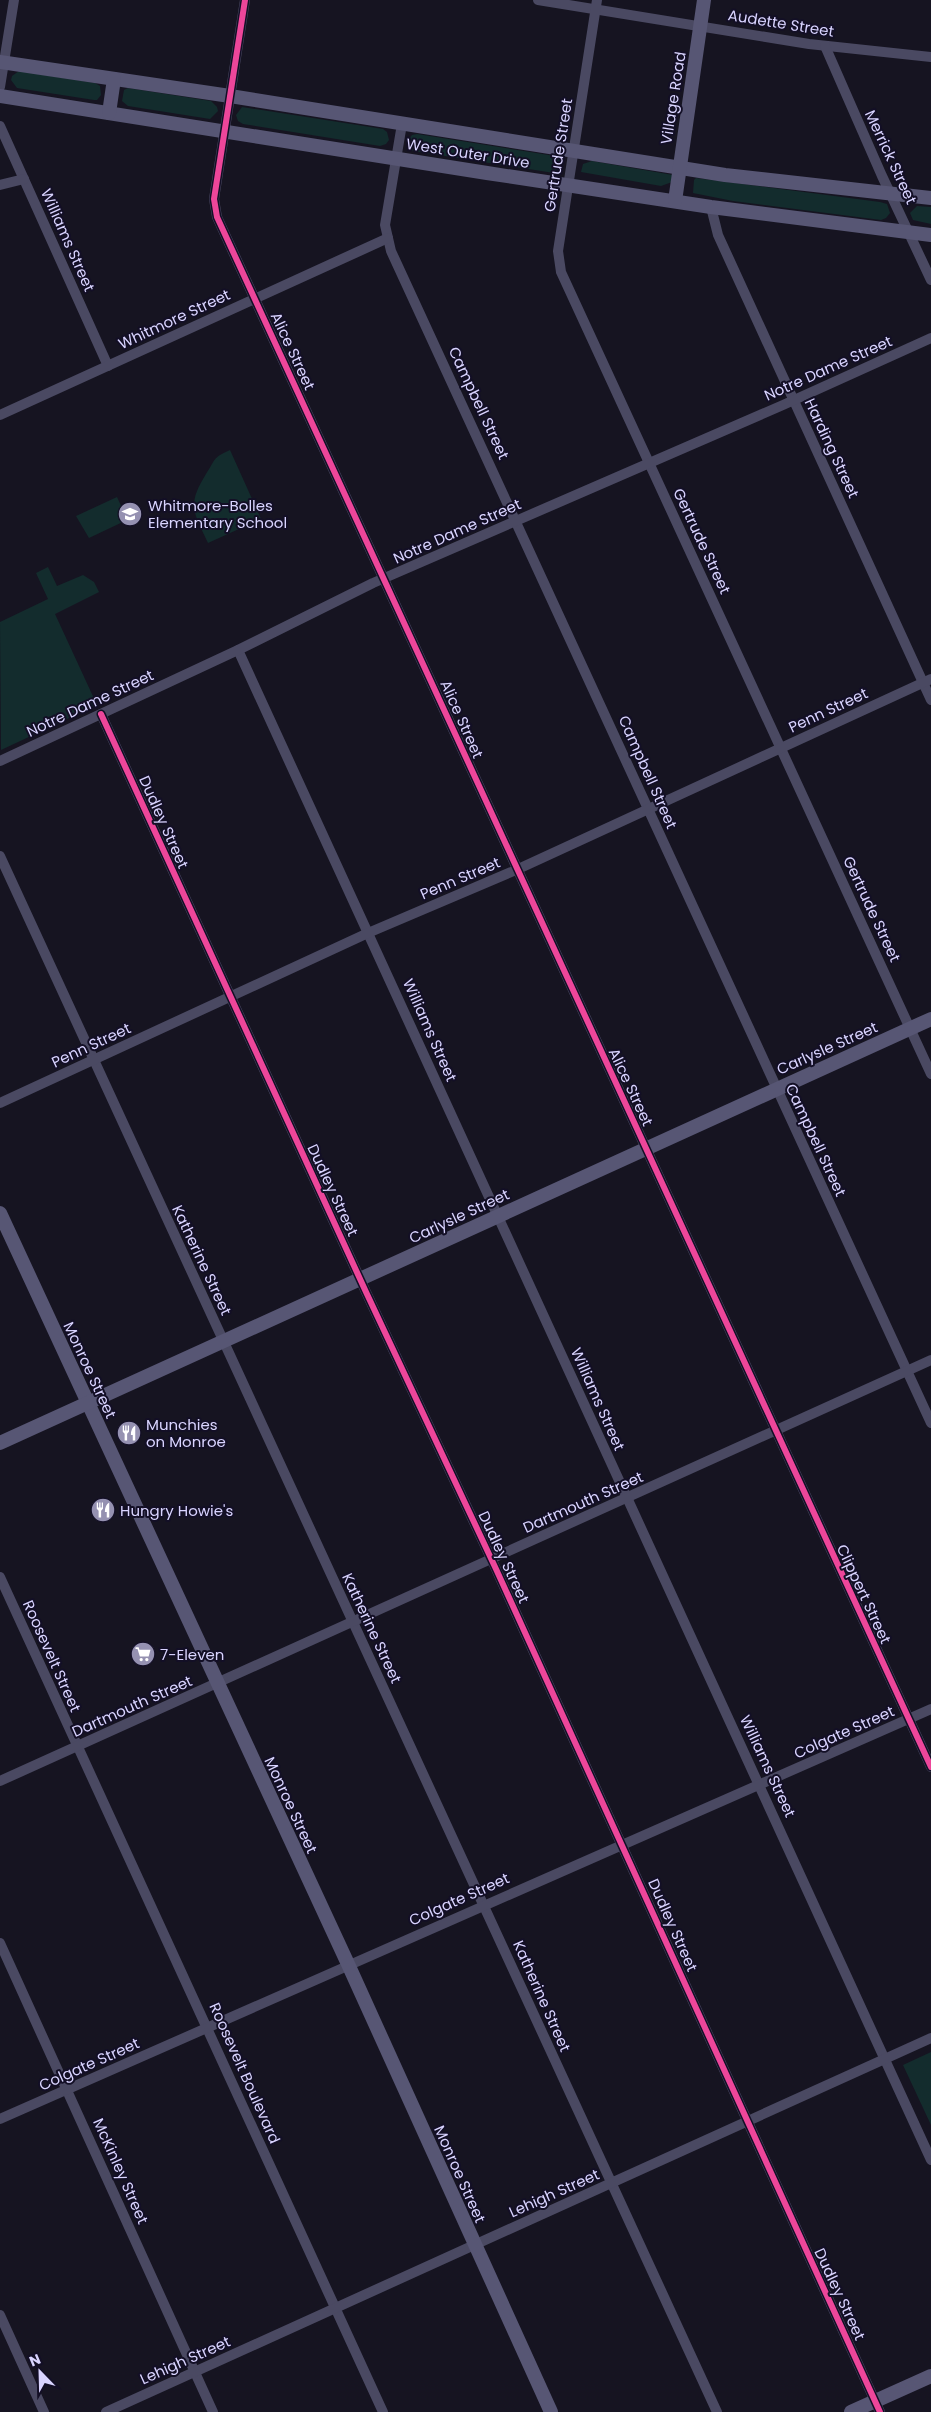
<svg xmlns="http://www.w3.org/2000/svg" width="931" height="2412" viewBox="0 0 931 2412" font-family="Poppins,sans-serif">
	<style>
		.green { fill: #132c2d }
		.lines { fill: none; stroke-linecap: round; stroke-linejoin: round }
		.street { stroke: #4a4962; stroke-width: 10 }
		.secondary { stroke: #575674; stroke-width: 14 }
		.cycleway-casing { stroke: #130f26; stroke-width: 9 }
		.cycleway { stroke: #ed469a; stroke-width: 6 }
		.labels { text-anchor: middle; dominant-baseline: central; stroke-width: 4; stroke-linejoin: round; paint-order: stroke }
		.street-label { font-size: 15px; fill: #d9d4ff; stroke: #130f26 }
		.poi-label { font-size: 15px; fill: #d9d4ff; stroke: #130f26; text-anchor: start }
	</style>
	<rect width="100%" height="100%" fill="#161421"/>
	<g class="green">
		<path d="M19 71 95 83 100 86 101 95 97 100H94L17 88 11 80 12 76Z"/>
		<path d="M128 88 211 101 217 107 218 111 210 119 128 106 122 101 124 90Z"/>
		<path d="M242 107 383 129 387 132 389 140 386 144 380 146 243 124 238 121 236 115Z"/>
		<path d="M417 134 555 156 561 160V168L554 173 413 151 408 146V140L412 135Z"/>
		<path d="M592 161 673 175 672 182 661 186 581 172 583 164Z"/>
		<path d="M696 178 880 202 887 204 890 213 886 218 881 220 733 201 693 193 694 180Z"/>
		<path d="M917 206 931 207V224L913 220 910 213Z"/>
		<path d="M230 450 261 519 208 543C193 511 187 505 206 474 216 459 212 458 230 450Z"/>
		<path d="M117 497 123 510 120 512 122 517 125 515 127 520 89 538 76 516Z"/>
		<path d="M48 567 57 586 83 575 94 582 99 592 55 614 97 705 1 750 0 622 48 599 36 573Z"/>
		<path d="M931 2052V2125L903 2065Z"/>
	</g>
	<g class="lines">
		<g class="street">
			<path d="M245 0 214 199 217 217 931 1767"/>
			<path d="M538 0 809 44 931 57"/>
			<path d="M597 0 558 251 561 272 931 1074"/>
			<path d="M825 46 882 176 931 280"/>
			<path d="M0 87 14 0"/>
			<path d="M402 124 385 225 391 251C574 640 751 1032 931 1423"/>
			<path d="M0 126 108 366"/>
			<path d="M0 185 24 179"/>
			<path d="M711 207 718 235 931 700"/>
			<path d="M0 415 388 238"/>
			<path d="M238 650 931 2160"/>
			<path d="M101 714 366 1292 496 1569 880 2412"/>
			<path d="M0 761 238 650 373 583 783 405 931 338"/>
			<path d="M0 856 717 2412"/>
			<path d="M0 1103 368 933 516 870 931 679"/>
			<path d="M0 1577 383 2412"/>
			<path d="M0 1781 931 1360"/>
			<path d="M0 1943 213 2412"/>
			<path d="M0 2119 931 1709"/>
			<path d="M0 2315 44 2412"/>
			<path d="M106 2412 931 2038"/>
		</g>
		<g class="secondary">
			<path d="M0 62 230 96 725 175 931 198"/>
			<path d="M0 96 487 173 711 207 931 235"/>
			<path d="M109 113 114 79"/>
			<path d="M675 201 704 0"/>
			<path d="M0 1213 348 1964 551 2412"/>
			<path d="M0 1443 931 1019"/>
			<path d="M851 2412 931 2376"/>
		</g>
		<g class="cycleway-casing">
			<g id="cycleway">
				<path d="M245 0 214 199 217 217 931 1767"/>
				<path d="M101 714 366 1292 496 1569 880 2412"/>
			</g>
		</g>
		<use href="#cycleway" class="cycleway"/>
	</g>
	<defs>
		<g id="school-disc" transform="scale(1.25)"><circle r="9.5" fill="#9591b1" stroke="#130f26"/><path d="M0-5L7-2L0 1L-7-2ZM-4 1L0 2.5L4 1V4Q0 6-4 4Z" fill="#fff"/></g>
		<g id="restaurant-disc" transform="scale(1.25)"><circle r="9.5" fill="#9591b1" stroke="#130f26"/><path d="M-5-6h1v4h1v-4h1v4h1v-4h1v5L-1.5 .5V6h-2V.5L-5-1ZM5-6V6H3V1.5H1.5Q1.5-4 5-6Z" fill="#fff"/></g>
		<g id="supermarket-disc" transform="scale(1.25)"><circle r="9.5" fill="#9591b1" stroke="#130f26"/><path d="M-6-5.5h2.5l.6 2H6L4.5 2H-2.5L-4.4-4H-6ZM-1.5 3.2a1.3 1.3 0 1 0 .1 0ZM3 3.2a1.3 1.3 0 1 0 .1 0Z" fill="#fff"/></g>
	</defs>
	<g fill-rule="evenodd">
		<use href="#school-disc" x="130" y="514"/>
		<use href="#restaurant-disc" x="129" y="1433"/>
		<use href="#restaurant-disc" x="103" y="1510"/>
		<use href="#supermarket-disc" x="143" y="1654"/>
	</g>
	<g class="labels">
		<g class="street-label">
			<text transform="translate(781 23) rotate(9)">Audette Street</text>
			<text transform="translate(673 98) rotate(-81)">Village Road</text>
			<text transform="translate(468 153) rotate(9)">West Outer Drive</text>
			<text transform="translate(558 155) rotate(-81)">Gertrude Street</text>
			<text transform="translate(891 157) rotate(65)">Merrick Street</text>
			<text transform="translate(68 240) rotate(66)">Williams Street</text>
			<text transform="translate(174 319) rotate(-25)">Whitmore Street</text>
			<text transform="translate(293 351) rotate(65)">Alice Street</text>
			<text transform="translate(828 368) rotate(-24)">Notre Dame Street</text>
			<text transform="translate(479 403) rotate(65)">Campbell Street</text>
			<text transform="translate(832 448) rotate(65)">Harding Street</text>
			<text transform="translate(457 531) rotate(-24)">Notre Dame Street</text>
			<text transform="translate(702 541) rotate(65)">Gertrude Street</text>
			<text transform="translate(90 703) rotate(-25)">Notre Dame Street</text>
			<text transform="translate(828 710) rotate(-25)">Penn Street</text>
			<text transform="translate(462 719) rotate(66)">Alice Street</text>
			<text transform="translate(648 772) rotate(66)">Campbell Street</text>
			<text transform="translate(164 822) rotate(66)">Dudley Street</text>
			<text transform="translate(460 878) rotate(-23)">Penn Street</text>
			<text transform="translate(872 909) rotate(65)">Gertrude Street</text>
			<text transform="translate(430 1030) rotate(66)">Williams Street</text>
			<text transform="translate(91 1045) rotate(-25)">Penn Street</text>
			<text transform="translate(827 1048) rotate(-24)">Carlysle Street</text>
			<text transform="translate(631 1087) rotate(65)">Alice Street</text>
			<text transform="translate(816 1140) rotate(65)">Campbell Street</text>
			<text transform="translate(333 1190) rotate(65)">Dudley Street</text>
			<text transform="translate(459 1216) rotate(-25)">Carlysle Street</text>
			<text transform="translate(202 1260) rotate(65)">Katherine Street</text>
			<text transform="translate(90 1370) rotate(65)">Monroe Street</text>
			<text transform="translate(598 1399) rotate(66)">Williams Street</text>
			<text transform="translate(583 1502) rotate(-24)">Dartmouth Street</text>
			<text transform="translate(504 1557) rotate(65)">Dudley Street</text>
			<text transform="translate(864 1594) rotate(65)">Clippert Street</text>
			<text transform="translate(372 1628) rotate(65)">Katherine Street</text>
			<text transform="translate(52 1656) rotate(66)">Roosevelt Street</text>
			<text transform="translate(132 1706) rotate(-24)">Dartmouth Street</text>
			<text transform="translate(844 1732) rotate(-24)">Colgate Street</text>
			<text transform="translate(768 1766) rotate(65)">Williams Street</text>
			<text transform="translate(291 1805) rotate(65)">Monroe Street</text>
			<text transform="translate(459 1899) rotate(-24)">Colgate Street</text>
			<text transform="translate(673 1925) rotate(66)">Dudley Street</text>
			<text transform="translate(542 1996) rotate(66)">Katherine Street</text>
			<text transform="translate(89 2064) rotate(-24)">Colgate Street</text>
			<text transform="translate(245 2073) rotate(66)">Roosevelt Boulevard</text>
			<text transform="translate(121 2171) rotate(66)">McKinley Street</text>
			<text transform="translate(460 2174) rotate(66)">Monroe Street</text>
			<text transform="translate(554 2193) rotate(-24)">Lehigh Street</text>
			<text transform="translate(840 2294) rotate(65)">Dudley Street</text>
			<text transform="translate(185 2360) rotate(-24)">Lehigh Street</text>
		</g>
		<g class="poi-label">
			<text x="148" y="505">Whitmore-Bolles<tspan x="148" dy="17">Elementary School</tspan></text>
			<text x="146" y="1424">Munchies<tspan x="146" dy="17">on Monroe</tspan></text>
			<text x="120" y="1510">Hungry Howie's</text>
			<text x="160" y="1654">7-Eleven</text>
		</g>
	</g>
	<g transform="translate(40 2372) rotate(337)" stroke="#130f26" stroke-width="4" paint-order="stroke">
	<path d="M0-4L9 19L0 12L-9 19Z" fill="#d9d4ff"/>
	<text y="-8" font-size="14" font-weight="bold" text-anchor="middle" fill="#d9d4ff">N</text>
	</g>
</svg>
